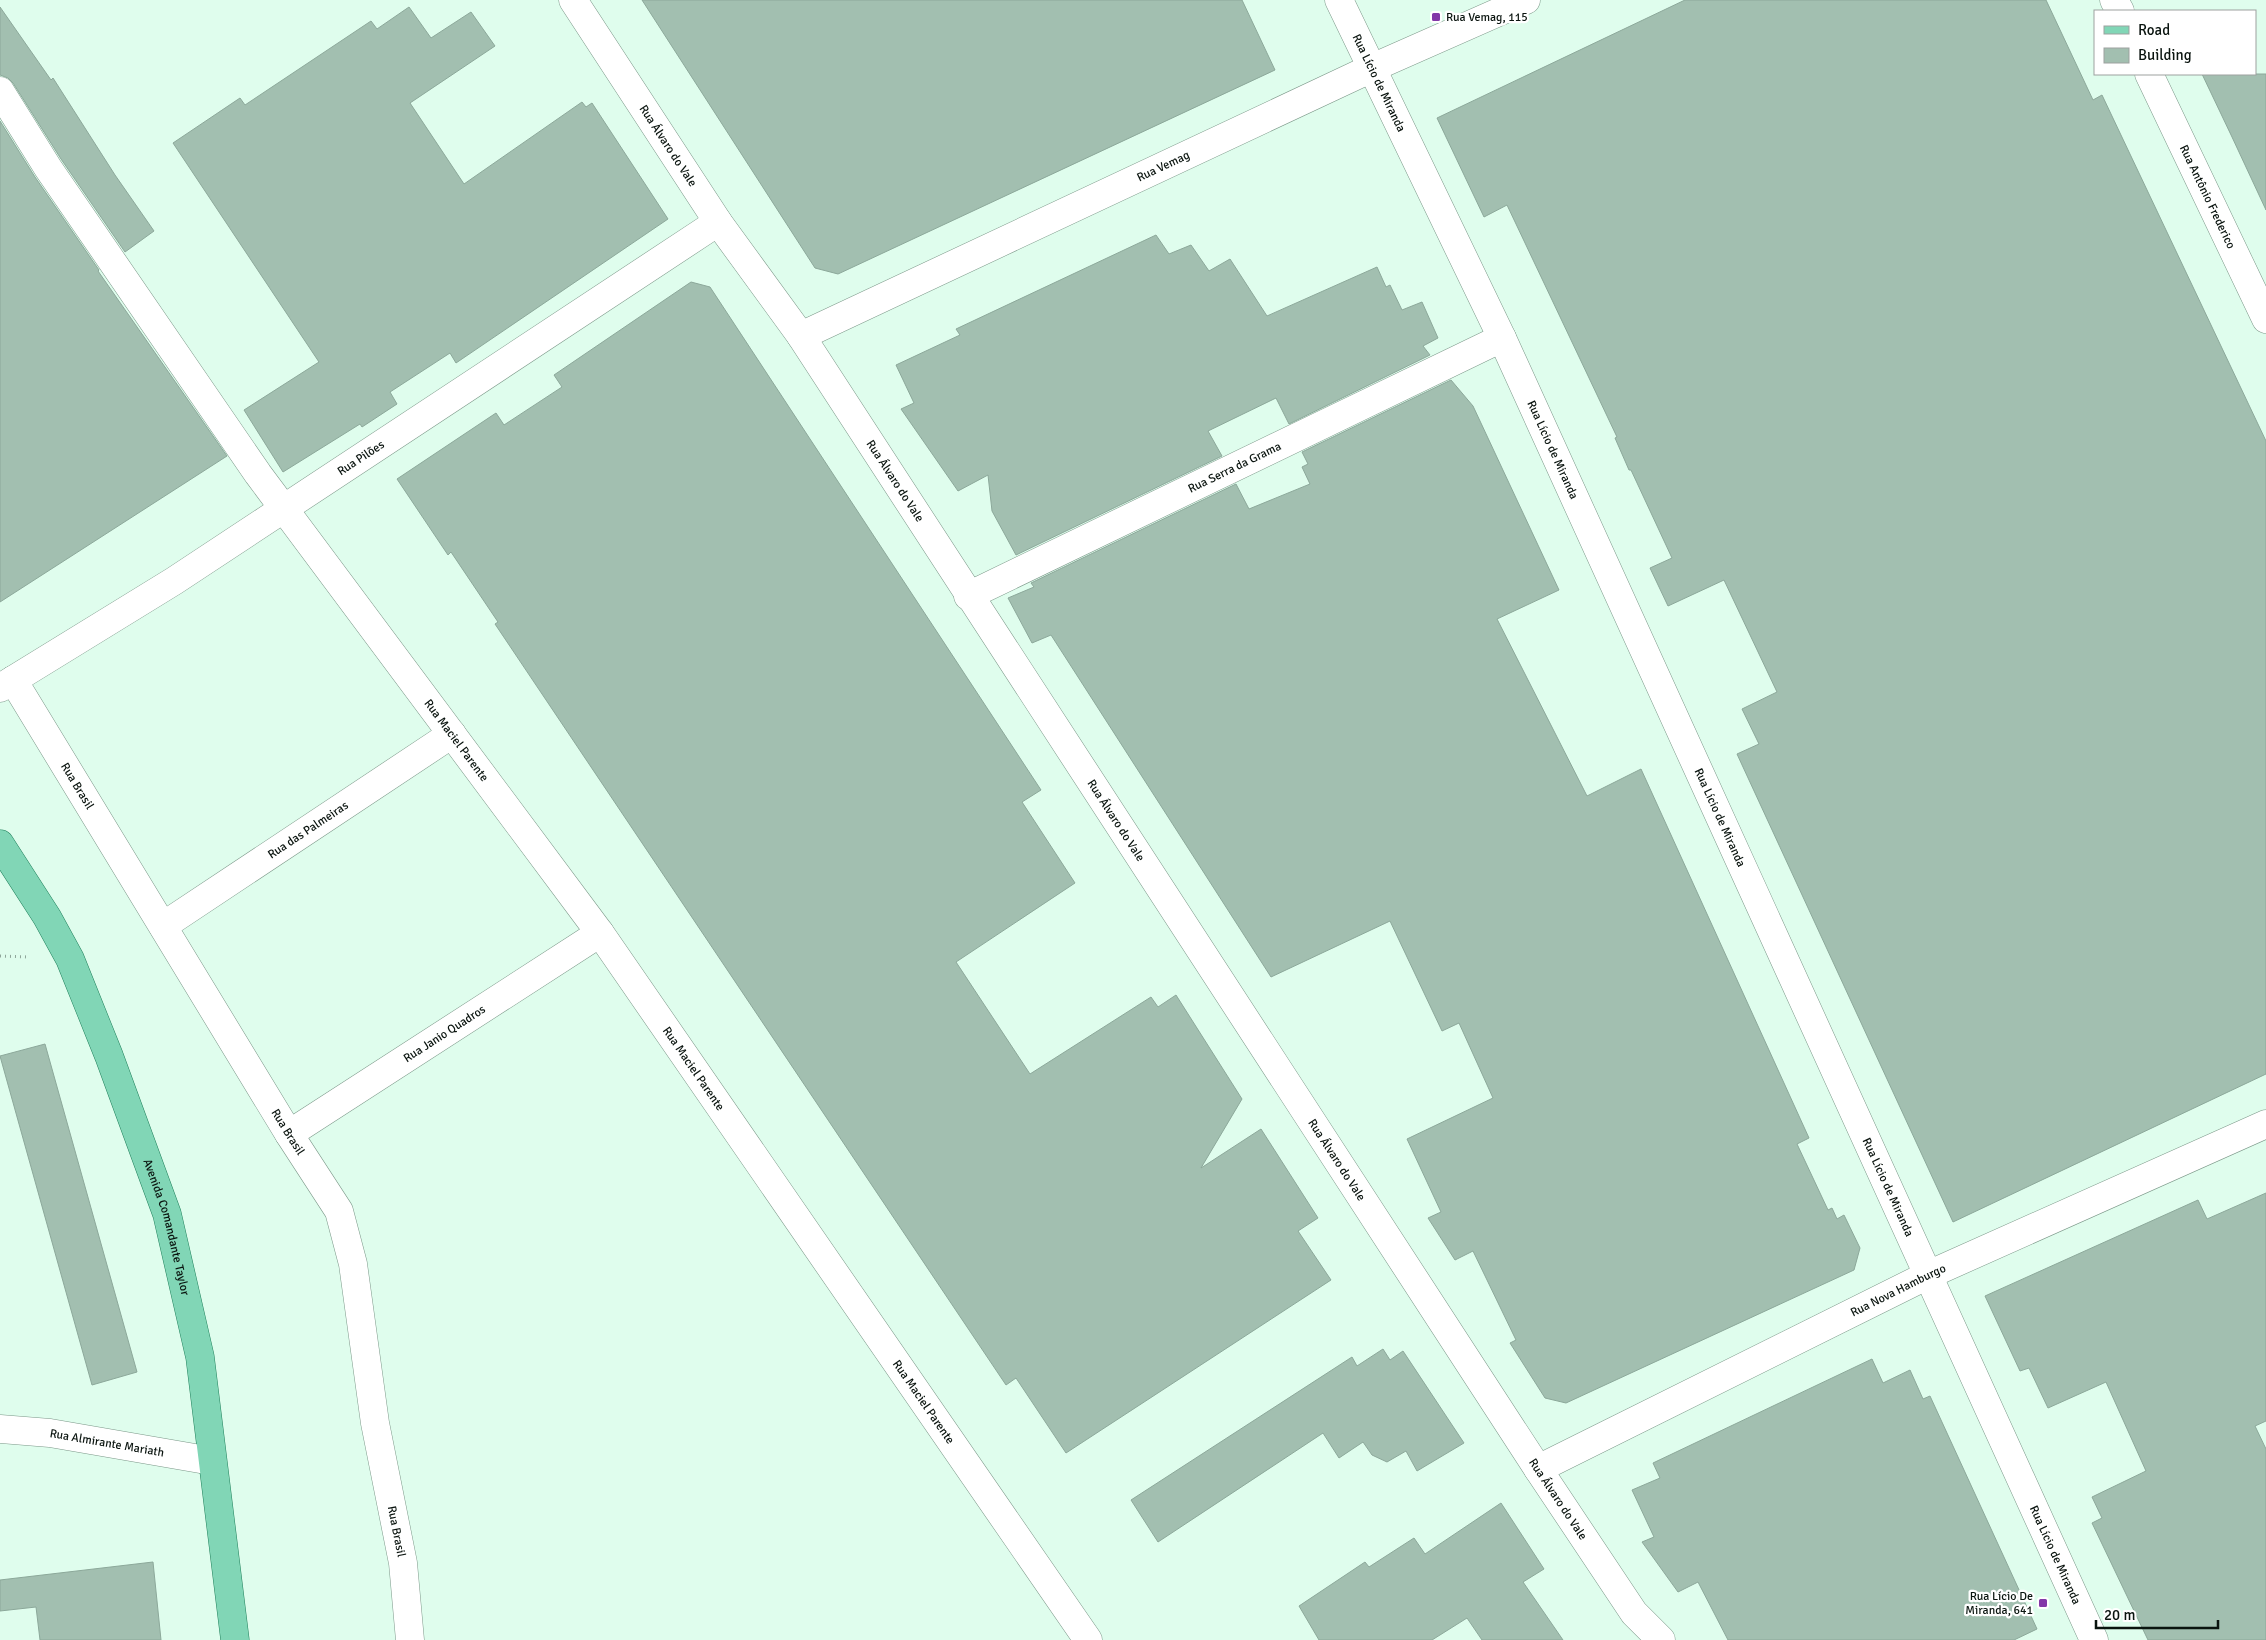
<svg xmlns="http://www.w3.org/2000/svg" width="2266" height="1640" viewBox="0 0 2266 1640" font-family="Signika,sans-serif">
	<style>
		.building { fill: #a2bfb0; stroke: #8ca89a }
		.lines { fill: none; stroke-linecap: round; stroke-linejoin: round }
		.minor-casing { stroke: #7c9889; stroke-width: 29 }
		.major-casing { stroke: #21805c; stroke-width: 29 }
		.path { stroke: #8ea599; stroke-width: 3; stroke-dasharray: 1 4; stroke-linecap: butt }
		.minor { stroke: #fff; stroke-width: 28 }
		.major { stroke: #81d6b6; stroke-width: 28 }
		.poi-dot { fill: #8337a8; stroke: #fff; stroke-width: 2 }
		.labels { text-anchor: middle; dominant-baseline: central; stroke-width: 4.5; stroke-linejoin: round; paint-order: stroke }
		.poi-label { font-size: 12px; fill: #0a140f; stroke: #fff; text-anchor: start }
		.street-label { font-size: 12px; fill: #0a140f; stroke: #fff }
	</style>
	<rect width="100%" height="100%" fill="#dffded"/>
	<g class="building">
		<path d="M642 0H1242L1275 70 838 274 815 268Z"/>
		<path d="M1685 0H2046L2093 100 2102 95 2266 441V1074L1953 1222 1737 754 1759 744 1742 709 1777 692 1724 580 1668 606 1650 568 1672 558 1631 470H1629L1615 438 1617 437 1507 205 1484 217 1437 118Z"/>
		<path d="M0 7 51 80 53 78 115 175 154 231 125 252 61 159 13 83 8 78 0 75Z"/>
		<path d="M409 7 431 38 471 12 495 46 410 103 464 184 582 102 586 107 592 103 668 219 456 363 450 353 390 392 397 404 362 427 360 424 283 472 244 410 319 362 173 143 240 98 245 105 371 21 377 29Z"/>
		<path d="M2202 74H2266V210L2232 137Z"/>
		<path d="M0 121 35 177 99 270 98 271 227 456 0 602Z"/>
		<path d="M1156 235 1169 254 1191 245 1209 271 1230 259 1267 316 1377 267 1386 287 1390 285 1402 310 1422 302 1438 338 1423 346 1430 355 1289 424 1276 398 1208 431 1222 456 1016 555 992 511 988 475 958 491 901 409 914 403 896 365 960 335 956 329Z"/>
		<path d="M691 282 710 287 1041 790 1022 802 1075 883 956 962 1030 1074 1151 997 1158 1007 1176 995 1242 1099 1201 1168 1261 1129 1318 1218 1298 1231 1331 1280 1066 1453 1016 1378 1006 1385 495 624 498 622 451 552 448 555 397 479 496 413 504 425 562 387 554 375Z"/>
		<path d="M1451 380 1473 406 1559 590 1497 619 1587 796 1641 769 1809 1138 1797 1144 1828 1210 1832 1208 1837 1219 1844 1215 1860 1248 1854 1270 1566 1403 1545 1398 1510 1343 1516 1340 1473 1251 1455 1260 1428 1218 1441 1212 1407 1139 1493 1098 1459 1023 1442 1031 1390 921 1271 977 1051 635 1032 643 1008 598 1034 587 1031 583 1236 484 1249 509 1310 484 1302 467 1308 464 1302 452Z"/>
		<path d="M45 1044 137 1372 92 1385 0 1056Z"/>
		<path d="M2266 1193V1421L2255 1426 2266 1449V1640H2148L2092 1523 2102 1518 2092 1497 2146 1471 2106 1382 2048 1408 2029 1368 2020 1371 1985 1296 2198 1200 2207 1219Z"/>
		<path d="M1383 1349 1390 1360 1403 1351 1464 1443 1417 1471 1406 1451 1387 1462 1372 1455 1363 1442 1339 1458 1323 1433 1158 1542 1131 1500 1352 1357 1357 1366Z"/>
		<path d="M1872 1359 1883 1383 1910 1370 1923 1399 1930 1396 2037 1629 2014 1640H1728L1698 1582 1678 1592 1642 1542 1654 1537 1632 1490 1660 1478 1653 1463Z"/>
		<path d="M1501 1503 1544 1569 1523 1582 1563 1640H1482L1467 1618 1432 1640H1319L1299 1606 1365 1562 1369 1567 1414 1538 1425 1554Z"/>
		<path d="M153 1562 161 1640H40L36 1607 0 1611V1580Z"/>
	</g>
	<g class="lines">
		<g class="minor-casing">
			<g id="minor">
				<path id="s1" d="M573 0 718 222 801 336 1538 1469 1634 1613 1661 1640"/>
				<path id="s2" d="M1339 0 1502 338 2094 1640"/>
				<path d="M2114 0 2120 11"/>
				<path id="s3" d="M2149 74 2266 319"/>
				<path id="s4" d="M0 91 48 168 258 474 600 933 1088 1640"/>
				<path id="s5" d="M801 336 1372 68 1526 0"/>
				<path id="s6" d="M968 596 1502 338"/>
				<path id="s7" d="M13 680 289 1134 339 1211 353 1264 375 1423 403 1563 410 1640"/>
				<path id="s8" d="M0 688 174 581 718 222"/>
				<path id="s9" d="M163 926 452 734"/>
				<path id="s10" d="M289 1134 600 933"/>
				<path id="s11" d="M0 1429 50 1433 212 1461"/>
				<path id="s12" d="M1538 1469 1928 1275 2266 1124"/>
			</g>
		</g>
		<g class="major-casing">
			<g id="major">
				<path id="s13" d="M0 844 47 917 70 959 109 1056 167 1214 200 1357 235 1640"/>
			</g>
		</g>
		<path class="path" d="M0 956 29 957"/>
		<use href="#minor" class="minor"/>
		<use href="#major" class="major"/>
	</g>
	<g class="poi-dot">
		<rect x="1431" y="12" width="10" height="10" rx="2.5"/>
		<rect x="2038" y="1598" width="10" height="10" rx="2.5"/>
	</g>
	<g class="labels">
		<g class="poi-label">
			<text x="1446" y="17">Rua Vemag, 115</text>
			<text x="2033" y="1596" text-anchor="end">Rua Lício De<tspan x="2033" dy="14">Miranda, 641</tspan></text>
		</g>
		<g class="street-label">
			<text stroke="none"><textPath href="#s2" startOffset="92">Rua Lício de Miranda</textPath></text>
			<text stroke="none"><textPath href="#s1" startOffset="174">Rua Álvaro do Vale</textPath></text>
			<text stroke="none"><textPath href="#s5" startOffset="400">Rua Vemag</textPath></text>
			<text stroke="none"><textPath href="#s3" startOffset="136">Rua Antônio Frederico</textPath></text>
			<text stroke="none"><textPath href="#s2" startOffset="498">Rua Lício de Miranda</textPath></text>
			<text stroke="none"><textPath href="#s8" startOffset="428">Rua Pilões</textPath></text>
			<text stroke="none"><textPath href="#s6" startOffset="296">Rua Serra da Grama</textPath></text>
			<text stroke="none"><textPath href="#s1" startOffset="579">Rua Álvaro do Vale</textPath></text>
			<text stroke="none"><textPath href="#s4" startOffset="794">Rua Maciel Parente</textPath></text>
			<text stroke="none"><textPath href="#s7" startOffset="124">Rua Brasil</textPath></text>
			<text stroke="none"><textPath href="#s2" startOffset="902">Rua Lício de Miranda</textPath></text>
			<text stroke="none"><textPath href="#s1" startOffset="984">Rua Álvaro do Vale</textPath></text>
			<text stroke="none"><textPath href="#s9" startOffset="174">Rua das Palmeiras</textPath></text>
			<text stroke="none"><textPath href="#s10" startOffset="185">Rua Janio Quadros</textPath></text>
			<text stroke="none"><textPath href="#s4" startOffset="1199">Rua Maciel Parente</textPath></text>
			<text stroke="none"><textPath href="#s7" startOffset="529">Rua Brasil</textPath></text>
			<text stroke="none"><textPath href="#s1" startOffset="1389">Rua Álvaro do Vale</textPath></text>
			<text stroke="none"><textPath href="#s2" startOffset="1308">Rua Lício de Miranda</textPath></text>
			<text stroke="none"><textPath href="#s13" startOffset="420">Avenida Comandante Taylor</textPath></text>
			<text stroke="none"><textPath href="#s12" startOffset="402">Rua Nova Hamburgo</textPath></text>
			<text stroke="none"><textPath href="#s4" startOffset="1604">Rua Maciel Parente</textPath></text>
			<text stroke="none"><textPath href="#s11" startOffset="108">Rua Almirante Mariath</textPath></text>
			<text stroke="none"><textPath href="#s1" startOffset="1794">Rua Álvaro do Vale</textPath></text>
			<text stroke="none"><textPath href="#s7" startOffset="949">Rua Brasil</textPath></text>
			<text stroke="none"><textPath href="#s2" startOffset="1712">Rua Lício de Miranda</textPath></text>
		</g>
	</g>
	<rect x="2094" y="10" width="162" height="65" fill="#ffffff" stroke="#9da19f"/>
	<rect x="2104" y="26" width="25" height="8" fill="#81d6b6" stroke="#9da19f"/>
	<text x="2138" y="35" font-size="15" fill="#0a140f">Road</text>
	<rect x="2104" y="48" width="25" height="15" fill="#a2bfb0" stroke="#9da19f"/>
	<text x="2138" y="60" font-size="15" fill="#0a140f">Building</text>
	<path d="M2096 1620v8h122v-8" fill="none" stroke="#0a140f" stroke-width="2.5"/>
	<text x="2104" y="1620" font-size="15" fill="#0a140f" stroke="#ffffff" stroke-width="4" paint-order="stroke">20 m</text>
</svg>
